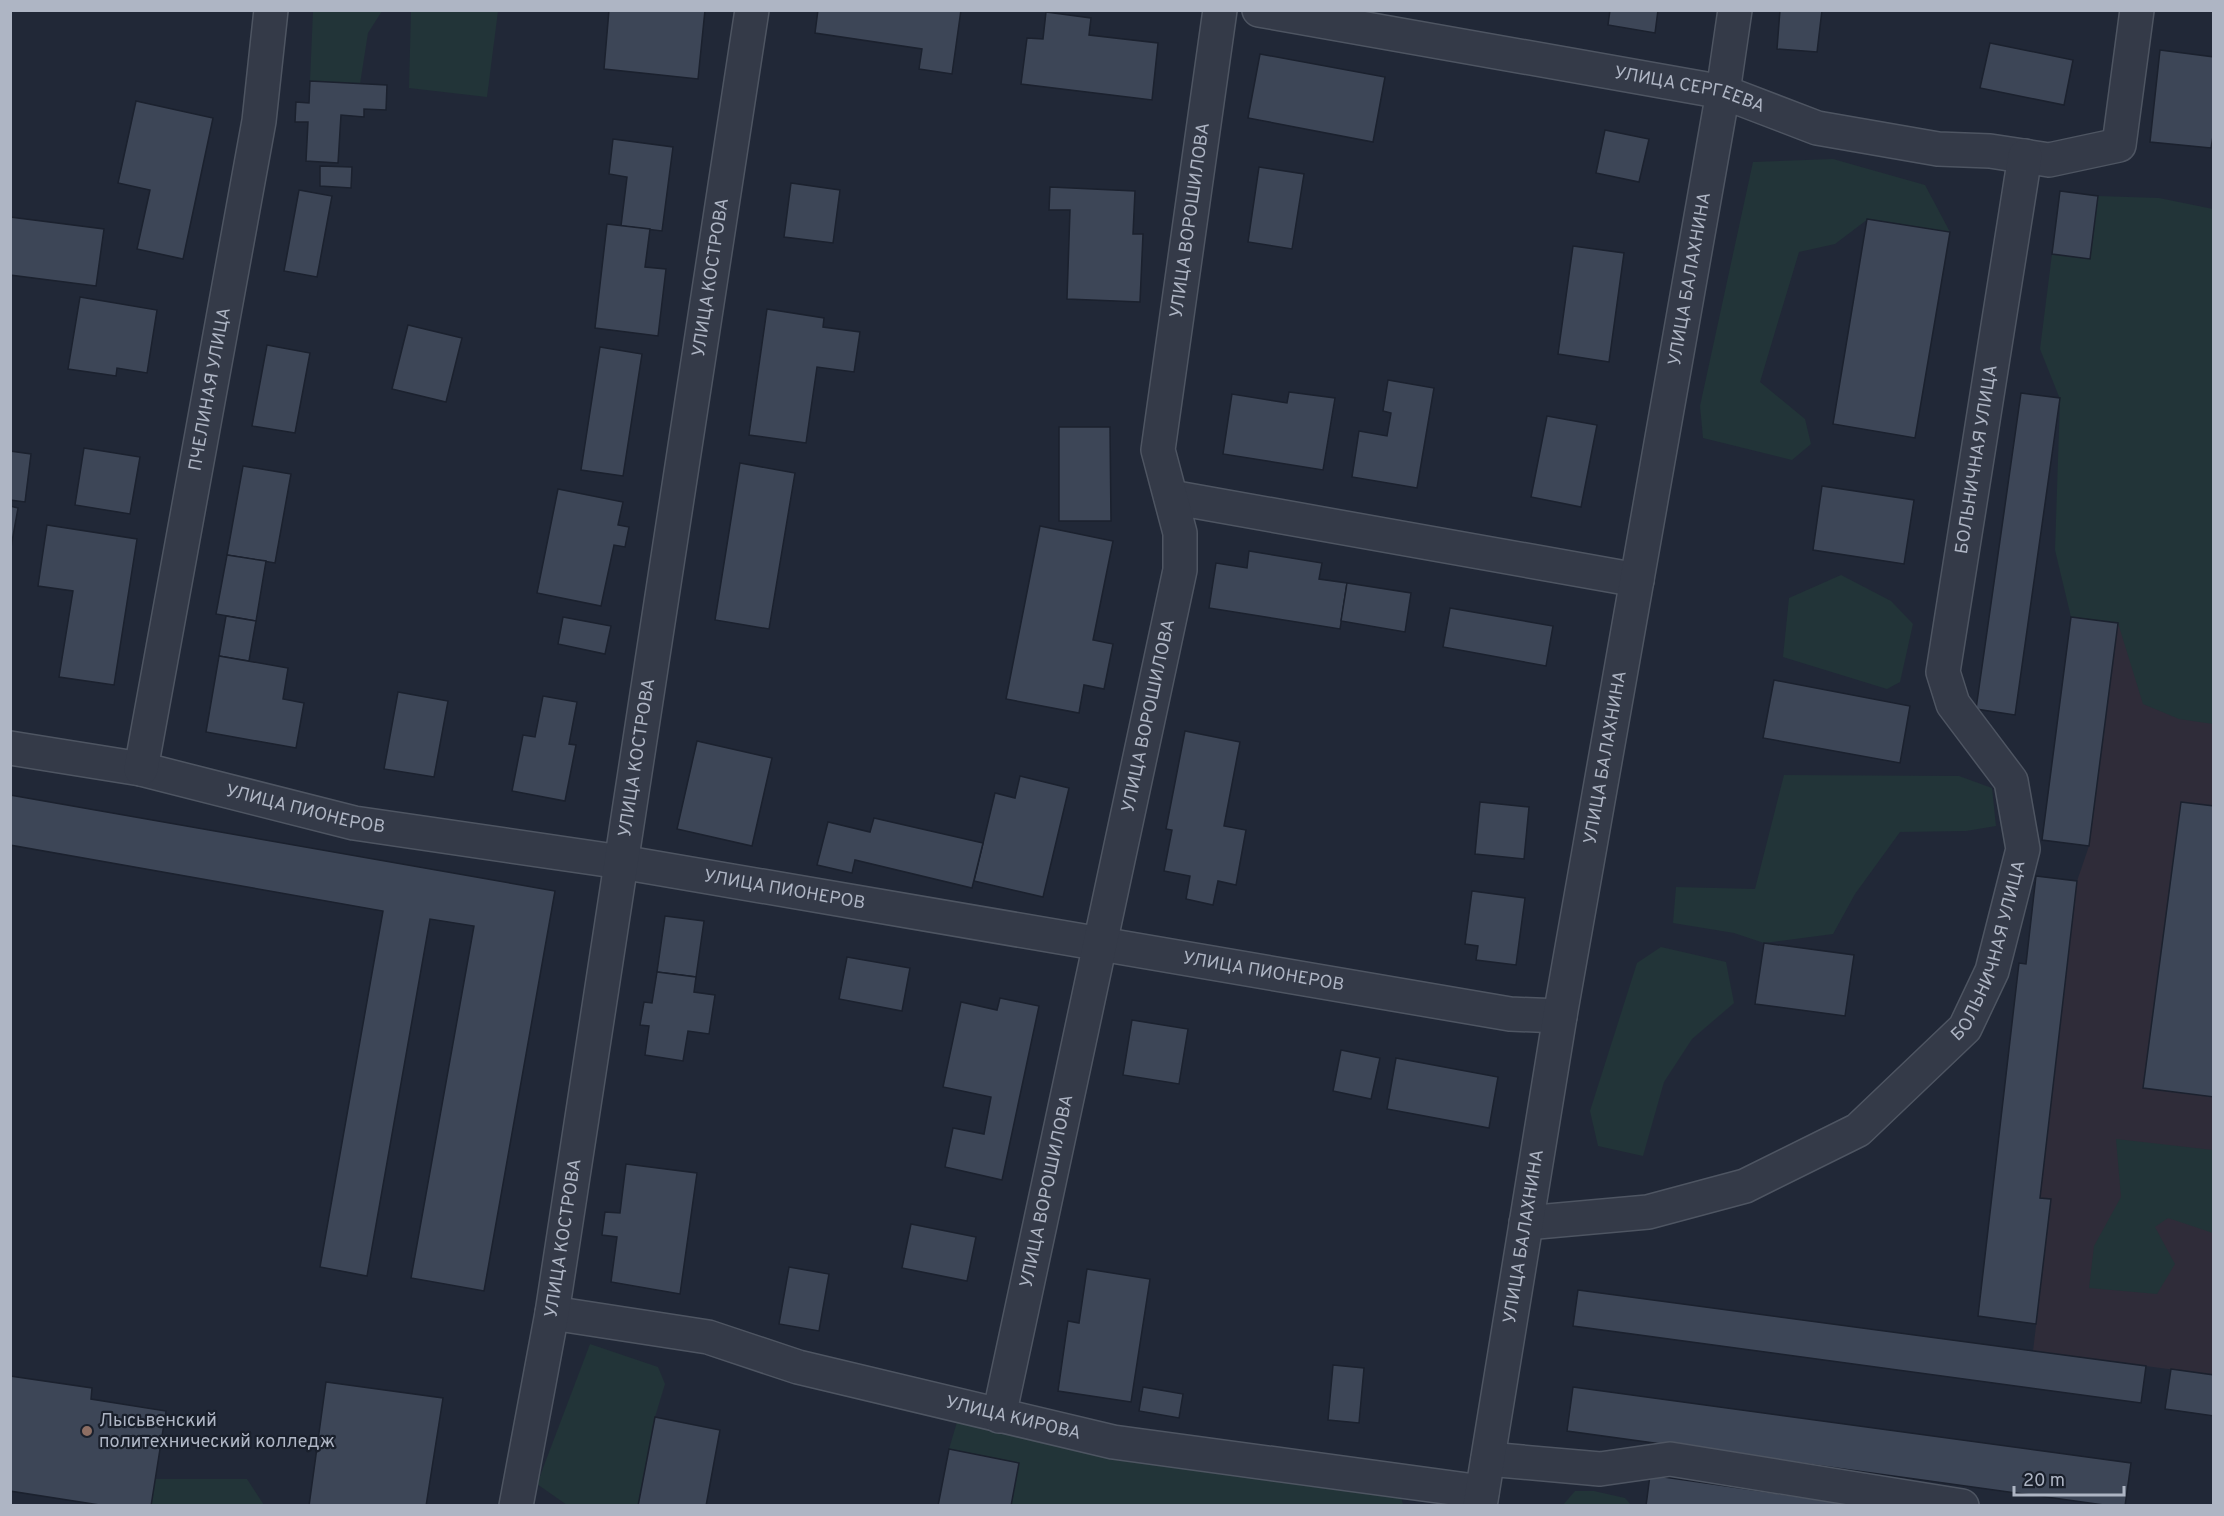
<svg xmlns="http://www.w3.org/2000/svg" width="2224" height="1516" viewBox="0 0 2224 1516" font-family="Overpass,sans-serif">
	<style>
		.medical { fill: #2f2c39 }
		.green { fill: #223438 }
		.building { fill: #3d4657; stroke: #1b212e; stroke-width: 1.5 }
		.lines { fill: none; stroke-linecap: round; stroke-linejoin: round }
		.minor-casing { stroke: #4e5562; stroke-width: 36 }
		.minor { stroke: #343a48; stroke-width: 33 }
		.education-dot { fill: #8d6e63; stroke: #1a202c; stroke-width: 2 }
		.labels { text-anchor: middle; dominant-baseline: central; stroke-width: 4.5; stroke-linejoin: round; paint-order: stroke }
		.street-label { font-size: 18px; fill: #aeb5c4; stroke: #1a202c }
		.poi-label { font-size: 18px; fill: #aeb5c4; stroke: #1a202c; text-anchor: start }
	</style>
	<rect width="100%" height="100%" fill="#212837"/>
	<path class="medical" d="M2213 565V1375L2033 1351 2051 1200 2040 1198 2077 881 2089 846 2118 623Z"/>
	<g class="green">
		<path d="M313 11H382L368 33 360 84 310 81Z"/>
		<path d="M411 11H498L487 97 409 88Z"/>
		<path d="M1833 159 1925 185 1950 232 1868 219 1835 244 1799 252 1760 382 1805 419 1811 444 1792 460 1703 438 1700 406 1753 162Z"/>
		<path d="M2098 196 2159 198 2213 209V724L2179 719 2143 704 2118 623 2071 617 2055 550 2060 399 2040 349 2052 254 2090 259Z"/>
		<path d="M1841 575 1891 601 1913 624 1900 682 1887 689 1783 657 1789 598Z"/>
		<path d="M1784 775 1959 776 1992 788 1996 826 1966 831 1900 832 1855 894 1833 934 1764 943 1734 933 1673 923 1676 887 1755 889Z"/>
		<path d="M1661 947 1726 962 1734 1003 1692 1039 1664 1082 1643 1156 1598 1146 1590 1111 1637 963Z"/>
		<path d="M2116 1139 2213 1150V1233L2168 1218 2155 1227 2175 1264 2157 1294 2089 1288 2094 1246 2121 1197Z"/>
		<path d="M590 1344 658 1367 665 1384 655 1417 638 1505H567L537 1484Z"/>
		<path d="M957 1422 1401 1496 1403 1505H1011L1019 1463 949 1449Z"/>
		<path d="M155 1479H247L264 1505H151Z"/>
		<path d="M1575 1491H1594L1625 1498 1631 1505H1563Z"/>
	</g>
	<g class="building">
		<path d="M609 10H705L698 79 604 69Z"/>
		<path d="M818 10H961L952 74 919 69 922 49 815 33Z"/>
		<path d="M1610 10H1658L1655 33 1608 25Z"/>
		<path d="M1780 10H1822L1817 52 1777 49Z"/>
		<path d="M1046 12 1091 18 1089 35 1158 43 1152 100 1021 84 1027 38 1043 39Z"/>
		<path d="M1990 43 2073 60 2064 105 1980 88Z"/>
		<path d="M2160 50 2214 57V130L2211 148 2150 142Z"/>
		<path d="M1260 54 1385 77 1373 142 1248 118Z"/>
		<path d="M310 81 387 85 386 110 364 109V117L341 115 338 163 306 161 308 122H295L296 102 309 103Z"/>
		<path d="M136 101 213 118 183 259 137 249 150 190 118 183Z"/>
		<path d="M1605 130 1649 139 1639 182 1596 173Z"/>
		<path d="M613 139 673 147 662 231 621 226 627 177 609 174Z"/>
		<path d="M320 166 352 167 351 188 320 186Z"/>
		<path d="M1259 167 1304 174 1292 249 1248 242Z"/>
		<path d="M791 183 840 190 833 243 784 237Z"/>
		<path d="M1050 187 1135 191 1133 234H1143L1140 302 1067 299 1070 210H1049Z"/>
		<path d="M299 190 332 196 317 277 284 271Z"/>
		<path d="M2060 191 2098 196 2090 259 2052 254Z"/>
		<path d="M10 217 104 229 96 286 10 275Z"/>
		<path d="M1867 219 1950 232 1915 438 1833 424Z"/>
		<path d="M607 224 650 229 645 267 666 269 658 336 595 328Z"/>
		<path d="M1573 246 1624 253 1609 362 1558 354Z"/>
		<path d="M80 297 157 310 147 373 117 368 116 376 68 369Z"/>
		<path d="M767 309 824 318 823 327 860 332 854 372 817 367 806 443 749 435Z"/>
		<path d="M408 325 462 338 446 402 392 389Z"/>
		<path d="M267 345 310 353 295 433 252 426Z"/>
		<path d="M600 347 642 354 623 476 581 470Z"/>
		<path d="M1388 380 1434 388 1417 488 1352 477 1359 431 1387 436 1391 413 1383 411Z"/>
		<path d="M1289 392 1335 398 1323 470 1223 454 1232 394 1287 403Z"/>
		<path d="M2021 393 2060 398 2015 715 1976 709Z"/>
		<path d="M1547 416 1597 425 1581 507 1531 497Z"/>
		<path d="M1059 427H1110L1111 521H1059Z"/>
		<path d="M84 448 140 457 130 514 75 505Z"/>
		<path d="M10 451 31 454 25 502 10 500Z"/>
		<path d="M740 463 795 473 769 629 715 620Z"/>
		<path d="M243 466 291 474 275 563 227 555Z"/>
		<path d="M1822 486 1914 500 1904 564 1813 550Z"/>
		<path d="M558 489 623 502 618 525 629 527 625 547 614 545 601 606 537 593Z"/>
		<path d="M10 506 18 508 10 553Z"/>
		<path d="M47 525 137 539 114 685 59 677 73 591 38 586Z"/>
		<path d="M1040 526 1113 541 1093 640 1113 644 1104 689 1084 685 1079 713 1006 699Z"/>
		<path d="M1249 551 1322 563 1319 579 1347 583 1340 629 1209 608 1216 563 1247 568Z"/>
		<path d="M227 555 266 561 256 621 216 614Z"/>
		<path d="M1347 583 1411 593 1405 632 1341 621Z"/>
		<path d="M1450 608 1553 626 1546 666 1443 647Z"/>
		<path d="M226 616 256 621 249 661 219 656Z"/>
		<path d="M563 617 611 626 605 654 558 644Z"/>
		<path d="M2071 617 2118 623 2089 846 2042 840Z"/>
		<path d="M219 656 288 668 283 699 304 703 296 748 206 732Z"/>
		<path d="M1774 680 1910 706 1900 763 1763 738Z"/>
		<path d="M398 692 448 701 434 777 384 769Z"/>
		<path d="M543 696 577 702 569 744 576 745 565 801 512 791 523 735 535 737Z"/>
		<path d="M1185 731 1240 742 1224 826 1246 830 1236 885 1218 881 1213 905 1186 899 1190 876 1164 871 1172 830 1166 829Z"/>
		<path d="M697 741 772 758 752 846 677 829Z"/>
		<path d="M1020 776 1069 788 1043 897 974 881 995 793 1015 798Z"/>
		<path d="M10 795 555 891 484 1291 411 1278 474 926 430 919 367 1276 320 1267 383 911 10 845Z"/>
		<path d="M1480 802 1529 807 1524 859 1475 854Z"/>
		<path d="M2181 802 2214 806V1097L2143 1088Z"/>
		<path d="M874 818 983 843 972 888 855 860 852 873 817 865 828 822 870 832Z"/>
		<path d="M2036 876 2077 881 2040 1198 2051 1199 2036 1324 1978 1316 2019 963 2026 964Z"/>
		<path d="M1472 891 1525 898 1516 965 1476 960 1478 946 1465 944Z"/>
		<path d="M665 916 704 921 696 977 657 972Z"/>
		<path d="M1764 943 1854 955 1845 1016 1755 1004Z"/>
		<path d="M847 957 910 968 902 1011 839 999Z"/>
		<path d="M657 972 696 977 694 992 715 995 709 1034 688 1031 683 1061 645 1055 649 1026 640 1025 644 1002 652 1003Z"/>
		<path d="M1000 998 1039 1006 1002 1180 945 1167 953 1128 984 1134 991 1097 943 1087 961 1002 997 1010Z"/>
		<path d="M1132 1020 1188 1029 1179 1084 1123 1075Z"/>
		<path d="M1341 1050 1380 1058 1371 1099 1333 1091Z"/>
		<path d="M1396 1058 1498 1077 1489 1128 1387 1109Z"/>
		<path d="M626 1164 697 1173 680 1294 611 1282 617 1237 602 1235 605 1212 620 1213Z"/>
		<path d="M911 1224 976 1237 967 1281 902 1268Z"/>
		<path d="M789 1267 829 1274 819 1331 779 1324Z"/>
		<path d="M1087 1269 1150 1279 1131 1402 1058 1391 1068 1321 1079 1323Z"/>
		<path d="M1578 1290 2146 1366 2141 1403 1573 1326Z"/>
		<path d="M1333 1365 1364 1368 1359 1423 1328 1420Z"/>
		<path d="M2171 1369 2214 1375V1416L2165 1409Z"/>
		<path d="M10 1376 92 1388 91 1399 166 1411 151 1506H106L10 1491Z"/>
		<path d="M326 1382 443 1398 426 1506H309Z"/>
		<path d="M1143 1387 1183 1394 1179 1418 1139 1411Z"/>
		<path d="M1573 1387 2131 1463 2125 1506H2111L1567 1431Z"/>
		<path d="M655 1417 720 1430 706 1506H638Z"/>
		<path d="M949 1449 1019 1463 1011 1506H938Z"/>
		<path d="M1650 1475 1864 1506H1646Z"/>
	</g>
	<g class="lines">
		<g class="minor-casing">
			<g id="minor">
				<path id="s1" d="M1259 10 1723 92 1817 128 1938 149 1990 151 2049 160 2119 145 2137 10"/>
				<path d="M1171 497 1637 580"/>
				<path id="s2" d="M10 748 141 769 354 823 621 862 1510 1014 1560 1016"/>
				<path id="s3" d="M141 769 259 121 271 10"/>
				<path id="s4" d="M1526 1223 1648 1212 1745 1186 1858 1130 1965 1028 1992 971 2023 849 2011 781 1953 704 1943 672 2025 156"/>
				<path id="s5" d="M552 1313 708 1337 798 1367 1113 1442 1482 1492"/>
				<path id="s6" d="M999 1416 1180 570V533L1158 450 1220 10"/>
				<path d="M1488 1459 1600 1469 1670 1459 1962 1506"/>
				<path id="s7" d="M516 1506 552 1313 752 10"/>
				<path id="s8" d="M1480 1506 1560 1016 1723 92 1735 10"/>
			</g>
		</g>
		<use href="#minor" class="minor"/>
	</g>
	<circle class="education-dot" cx="87" cy="1431" r="6"/>
	<g class="labels">
		<g class="street-label">
			<text stroke="none"><textPath href="#s1" startOffset="438">УЛИЦА СЕРГЕЕВА</textPath></text>
			<text stroke="none"><textPath href="#s6" startOffset="1220">УЛИЦА ВОРОШИЛОВА</textPath></text>
			<text stroke="none"><textPath href="#s7" startOffset="1244">УЛИЦА КОСТРОВА</textPath></text>
			<text stroke="none"><textPath href="#s8" startOffset="1245">УЛИЦА БАЛАХНИНА</textPath></text>
			<text stroke="none"><textPath href="#s3" startOffset="386">ПЧЕЛИНАЯ УЛИЦА</textPath></text>
			<text stroke="none"><textPath href="#s4" startOffset="1100">БОЛЬНИЧНАЯ УЛИЦА</textPath></text>
			<text stroke="none"><textPath href="#s6" startOffset="716">УЛИЦА ВОРОШИЛОВА</textPath></text>
			<text stroke="none"><textPath href="#s7" startOffset="758">УЛИЦА КОСТРОВА</textPath></text>
			<text stroke="none"><textPath href="#s8" startOffset="759">УЛИЦА БАЛАХНИНА</textPath></text>
			<text stroke="none"><textPath href="#s2" startOffset="302">УЛИЦА ПИОНЕРОВ</textPath></text>
			<text stroke="none"><textPath href="#s2" startOffset="788">УЛИЦА ПИОНЕРОВ</textPath></text>
			<text stroke="none"><textPath href="#s4" startOffset="578">БОЛЬНИЧНАЯ УЛИЦА</textPath></text>
			<text stroke="none"><textPath href="#s2" startOffset="1274">УЛИЦА ПИОНЕРОВ</textPath></text>
			<text stroke="none"><textPath href="#s6" startOffset="230">УЛИЦА ВОРОШИЛОВА</textPath></text>
			<text stroke="none"><textPath href="#s8" startOffset="273">УЛИЦА БАЛАХНИНА</textPath></text>
			<text stroke="none"><textPath href="#s7" startOffset="272">УЛИЦА КОСТРОВА</textPath></text>
			<text stroke="none"><textPath href="#s5" startOffset="474">УЛИЦА КИРОВА</textPath></text>
		</g>
		<g class="poi-label">
			<text x="99" y="1421">Лысьвенский<tspan x="99" dy="21">политехнический колледж</tspan></text>
		</g>
	</g>
	<rect width="2224" height="1516" fill="none" stroke="#aeb5c4" stroke-width="24"/>
	<path d="M2014 1486v9h110v-9" fill="none" stroke="#aeb5c4" stroke-width="3"/>
	<text x="2023" y="1486" font-size="18" fill="#aeb5c4" stroke="#1a202c" stroke-width="4.5" paint-order="stroke">20 m</text>
</svg>
